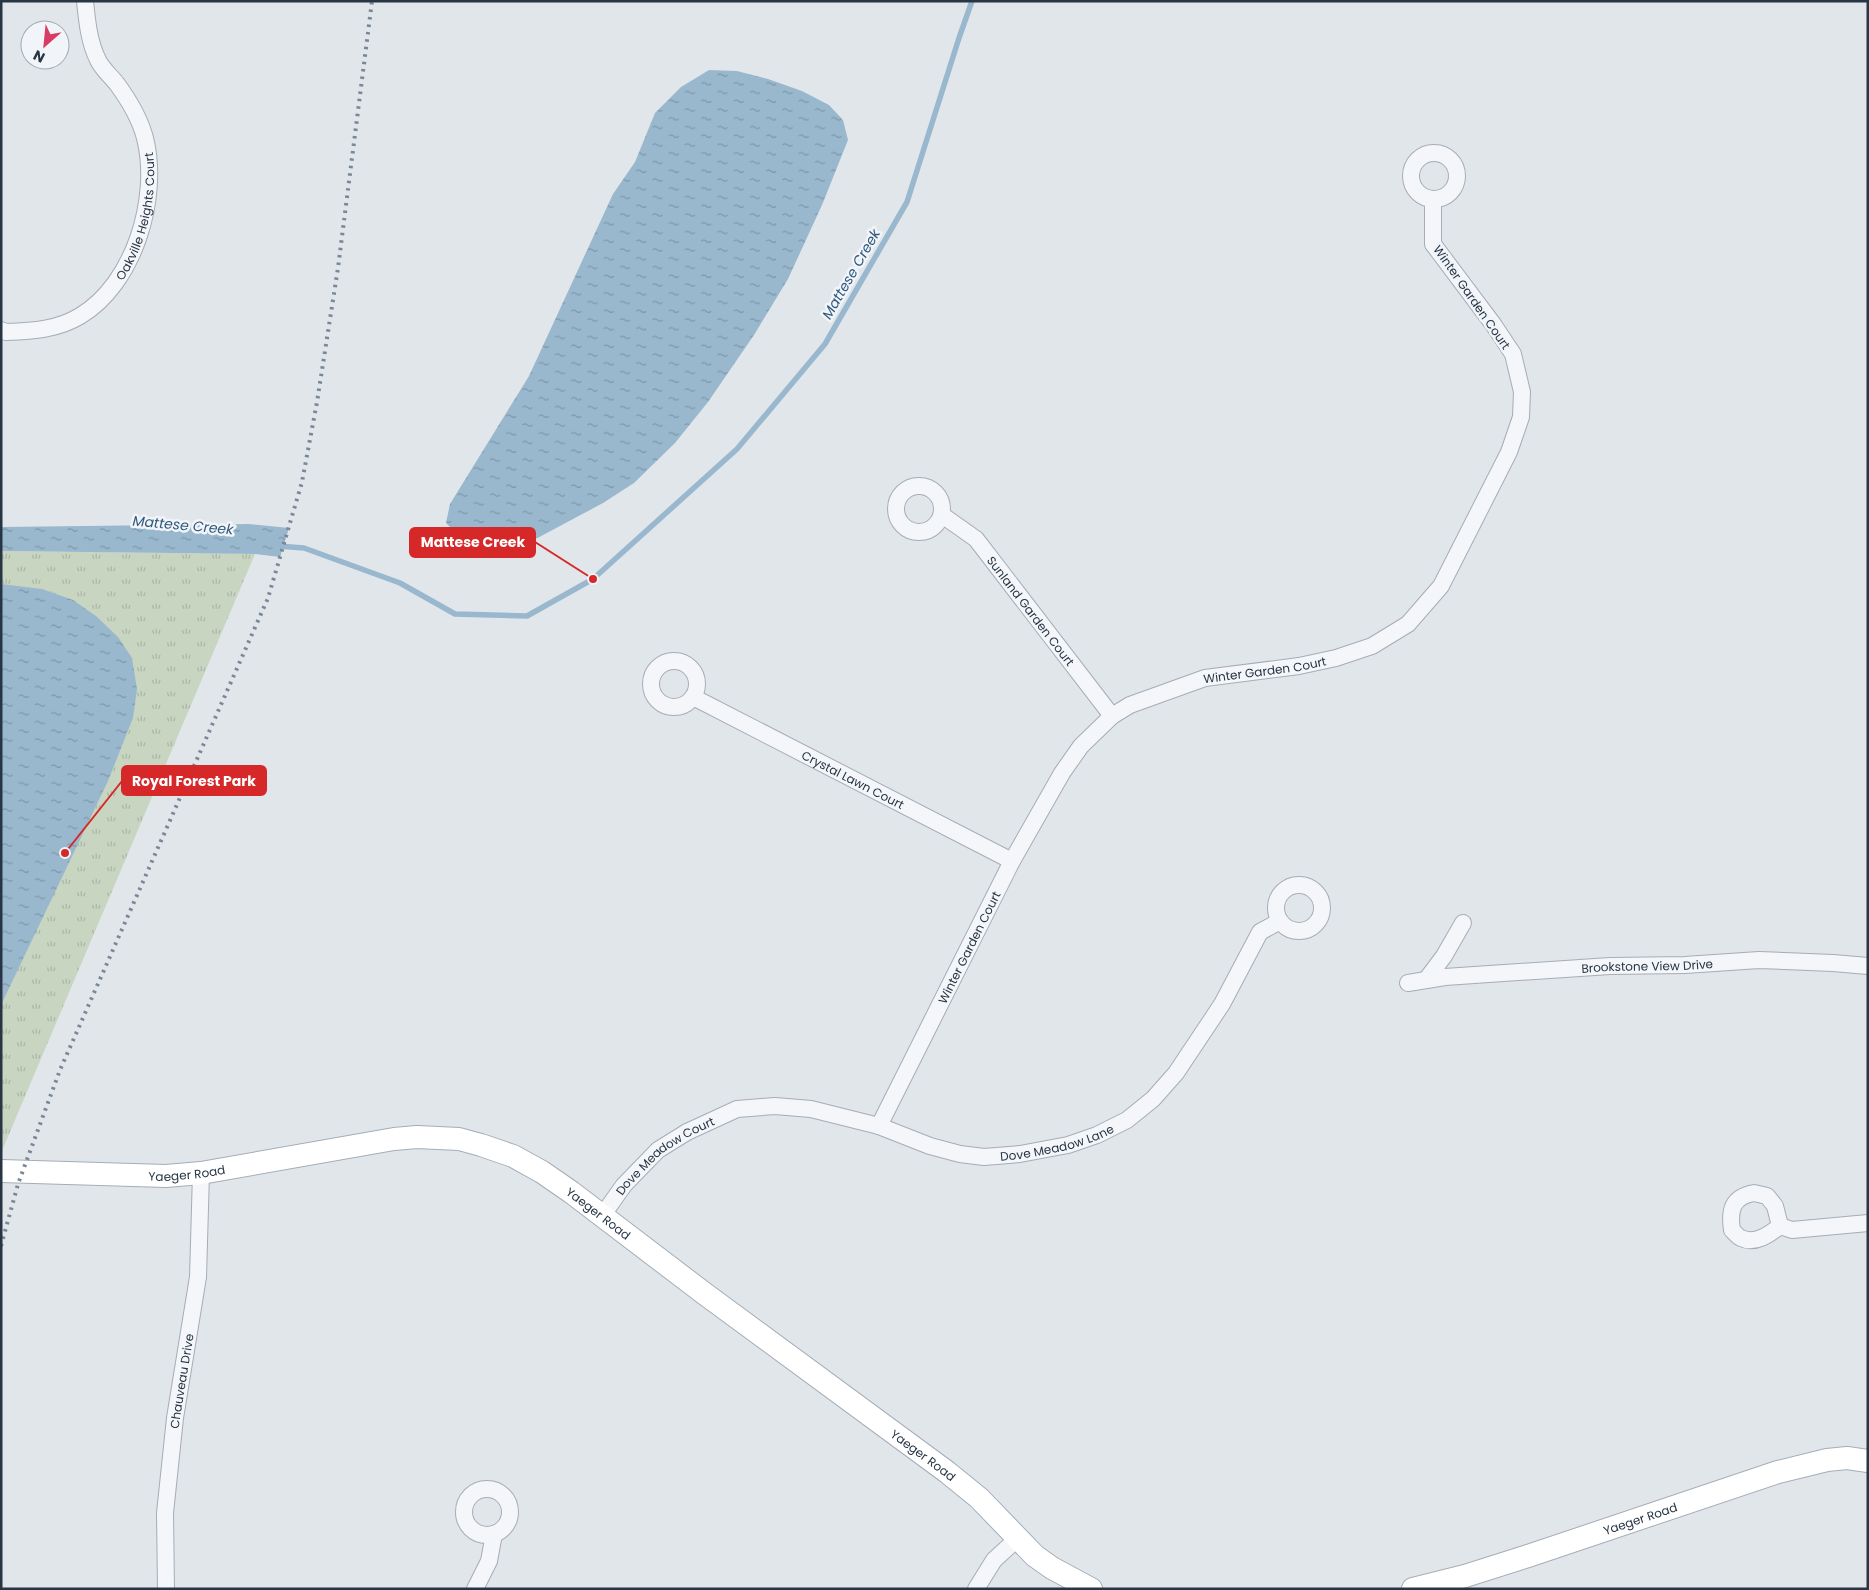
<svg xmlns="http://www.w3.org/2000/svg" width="1869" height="1590" viewBox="0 0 1869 1590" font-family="Poppins,sans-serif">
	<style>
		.park { fill: url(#park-tufts) }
		.water { fill: url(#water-ripples) }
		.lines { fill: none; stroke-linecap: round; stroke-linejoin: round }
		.stream { stroke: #99b8ce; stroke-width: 5.5 }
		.street-casing { stroke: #a5adb6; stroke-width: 18 }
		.secondary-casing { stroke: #a5adb6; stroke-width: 24 }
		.street { stroke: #f4f6f9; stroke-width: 16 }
		.secondary { stroke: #fff; stroke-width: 22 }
		.rail { stroke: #798796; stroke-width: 4; stroke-dasharray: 2.5 5; stroke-linecap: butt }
		.labels { text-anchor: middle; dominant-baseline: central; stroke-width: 5; stroke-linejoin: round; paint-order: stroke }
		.street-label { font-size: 12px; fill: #273544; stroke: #f1f4f8 }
		.water-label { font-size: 14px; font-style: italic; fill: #2e597c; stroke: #f1f4f8 }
		.leader { fill: none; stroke: #d62828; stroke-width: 2 }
		.callout-dot { fill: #d62828; stroke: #f1f4f8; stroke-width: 2 }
		.callout { fill: #d62828; stroke: #d62828; stroke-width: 2 }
		.callout-label { font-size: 14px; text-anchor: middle; font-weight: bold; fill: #fff }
	</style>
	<defs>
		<pattern id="park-tufts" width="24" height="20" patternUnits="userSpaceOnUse" patternTransform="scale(1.25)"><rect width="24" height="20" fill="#c8d5c1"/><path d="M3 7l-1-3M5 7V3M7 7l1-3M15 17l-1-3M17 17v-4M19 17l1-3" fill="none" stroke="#acb7a7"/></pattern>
		<pattern id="water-ripples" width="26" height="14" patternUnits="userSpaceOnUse" patternTransform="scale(1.25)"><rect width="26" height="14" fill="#99b8ce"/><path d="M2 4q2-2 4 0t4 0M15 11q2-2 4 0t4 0" fill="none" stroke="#7d96a9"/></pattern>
	</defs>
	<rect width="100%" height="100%" fill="#e1e6eb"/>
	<path class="park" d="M1 551 255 554 1 1153Z"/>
	<g class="water">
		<path d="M709 70 737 71 768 79 802 91 829 105 843 120 848 140 822 205 788 279 754 335 708 402 675 443 634 483 603 503 530 542 505 548 482 547 460 537 446 523 450 504 529 376 613 194 635 162 655 113 681 87Z"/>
		<path d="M249 524 289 528 280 557 255 554 1 551V527Z"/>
		<path d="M1 584 42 589 73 600 96 616 118 637 132 658 137 689 133 718 108 781 1 1005Z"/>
	</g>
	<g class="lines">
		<path class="stream" d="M278 546 304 548 400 583 455 614 527 616 593 579 737 449 825 344 907 202 959 38 972 1"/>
		<g class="street-casing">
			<g id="street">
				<circle cx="1434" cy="176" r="23"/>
				<path id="s1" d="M1 330 6 332C32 331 57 330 80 316 134 284 160 198 145 138 140 119 128 99 117 84 111 76 102 69 98 60 89 42 87 21 85 1"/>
				<circle cx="919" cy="509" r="23"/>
				<path id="s2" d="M942 515 976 539 1112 716"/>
				<circle cx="674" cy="684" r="23"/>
				<path id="s3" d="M693 697 1012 861"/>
				<circle cx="1299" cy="908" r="23"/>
				<path d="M1426 980 1444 956 1463 923"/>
				<path id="s4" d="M1408 983 1445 977 1610 966 1685 965 1759 960 1833 963 1868 966"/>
				<path id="s5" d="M879 1126 1012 861 1062 773 1081 746 1112 716 1130 705 1205 678 1299 666 1336 658 1372 646 1408 624 1441 586 1509 452 1521 417 1522 392 1513 354 1493 324 1433 244V199"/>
				<path d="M1754 1193 1767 1196 1775 1206 1780 1226C1770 1234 1755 1245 1741 1238 1738 1237 1734 1232 1732 1230 1729 1210 1732 1197 1754 1193Z"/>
				<path id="s6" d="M602 1216 624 1185 658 1150 687 1132 737 1109 775 1106 811 1109 879 1126 930 1146 960 1154 984 1157 1020 1154 1068 1145 1097 1135 1127 1120 1153 1099 1176 1073 1222 1004 1260 932 1280 921"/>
				<path d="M1780 1226 1792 1230 1868 1223"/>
				<circle cx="487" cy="1512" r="23"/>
				<path id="s7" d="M166 1589 165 1513 175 1418 198 1277 201 1173"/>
				<path d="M475 1589 489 1561 494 1534"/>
				<path d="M976 1589 994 1560 1017 1539"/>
			</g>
		</g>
		<g class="secondary-casing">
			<g id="secondary">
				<path id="s8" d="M1 1171 166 1176 201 1173 394 1139 417 1137 459 1139 481 1145 513 1156 542 1172 571 1192 705 1294 947 1472 979 1498 1035 1556 1052 1568 1091 1589"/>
				<path id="s9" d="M1413 1589 1465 1576 1528 1556 1778 1472 1827 1460 1847 1458 1868 1461"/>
			</g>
		</g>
		<use href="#street" class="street"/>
		<use href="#secondary" class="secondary"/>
		<path class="rail" d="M1 1246 18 1184 60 1070 268 598 302 482 317 402 338 268 372 1"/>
	</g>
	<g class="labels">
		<g class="street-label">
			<text stroke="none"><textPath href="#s1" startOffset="202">Oakville Heights Court</textPath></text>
			<text transform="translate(1472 297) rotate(55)">Winter Garden Court</text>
			<text stroke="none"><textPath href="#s2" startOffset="132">Sunland Garden Court</textPath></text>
			<text stroke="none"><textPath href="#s5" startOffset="635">Winter Garden Court</textPath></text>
			<text stroke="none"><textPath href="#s3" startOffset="180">Crystal Lawn Court</textPath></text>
			<text stroke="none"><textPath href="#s5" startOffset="200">Winter Garden Court</textPath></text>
			<text stroke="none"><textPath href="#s4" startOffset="240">Brookstone View Drive</textPath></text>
			<text stroke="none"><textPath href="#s6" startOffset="505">Dove Meadow Lane</textPath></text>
			<text stroke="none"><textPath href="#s6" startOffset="89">Dove Meadow Court</textPath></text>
			<text stroke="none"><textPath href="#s8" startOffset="186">Yaeger Road</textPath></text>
			<text stroke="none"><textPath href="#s8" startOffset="621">Yaeger Road</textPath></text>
			<text stroke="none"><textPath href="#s7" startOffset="209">Chauveau Drive</textPath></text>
			<text stroke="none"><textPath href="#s8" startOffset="1026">Yaeger Road</textPath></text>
			<text stroke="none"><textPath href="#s9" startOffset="238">Yaeger Road</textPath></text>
		</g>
		<g class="water-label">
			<text transform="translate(851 274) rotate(-60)">Mattese Creek</text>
			<text transform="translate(183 525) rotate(5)">Mattese Creek</text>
		</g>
	</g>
	<path class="leader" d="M593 579L535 542M65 853L122 781"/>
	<g class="callout-dot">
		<circle cx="593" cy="579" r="5"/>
		<circle cx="65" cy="853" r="5"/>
	</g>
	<g class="callout">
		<rect x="410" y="528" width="125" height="29" rx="5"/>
		<rect x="122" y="766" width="144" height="29" rx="5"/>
	</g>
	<g class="callout-label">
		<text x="473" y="547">Mattese Creek</text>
		<text x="194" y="786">Royal Forest Park</text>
	</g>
	<rect width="1869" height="1590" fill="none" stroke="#273544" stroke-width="5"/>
	<g transform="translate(45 45) rotate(207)"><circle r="24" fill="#f1f4f8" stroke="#a0a8b0"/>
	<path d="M0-4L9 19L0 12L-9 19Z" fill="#da3b63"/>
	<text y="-8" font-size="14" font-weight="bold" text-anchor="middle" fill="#273544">N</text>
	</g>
</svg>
